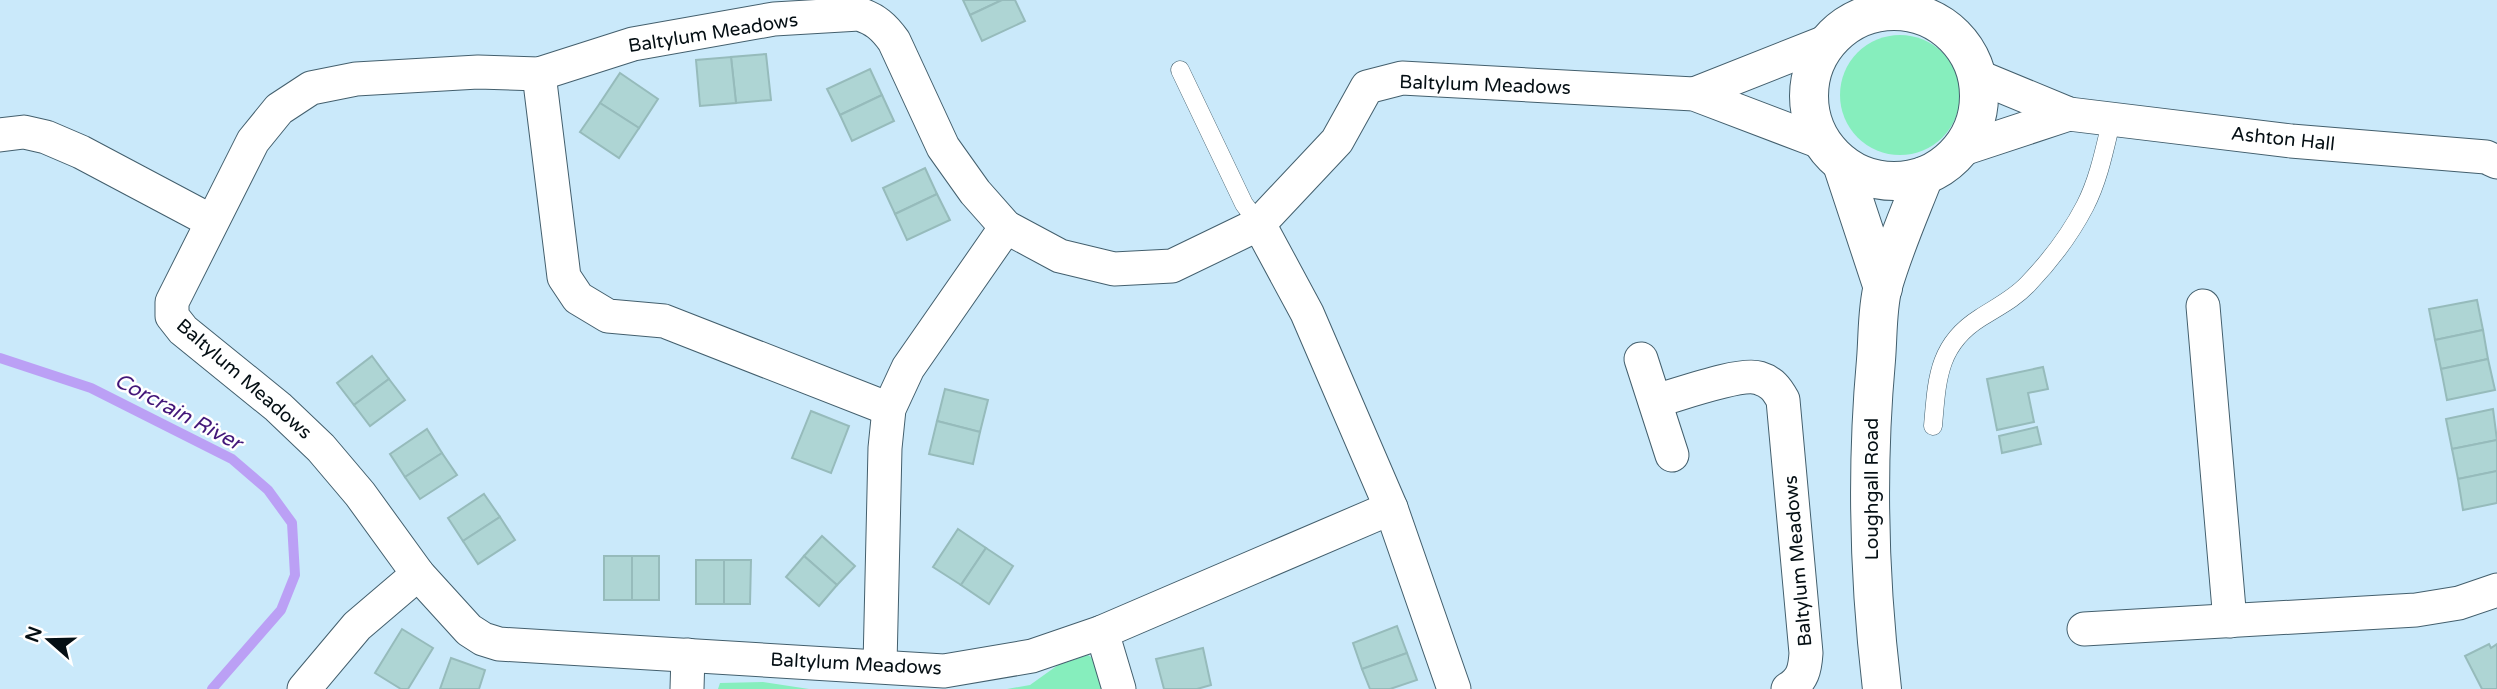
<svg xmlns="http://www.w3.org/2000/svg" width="2497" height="689" viewBox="0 0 2497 689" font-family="'Varela Round',sans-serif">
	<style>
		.green { fill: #86eebd }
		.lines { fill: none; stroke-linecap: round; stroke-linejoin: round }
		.stream { stroke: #bba0f5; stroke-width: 10 }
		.building { fill: #aed5d4; stroke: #96bbbb; stroke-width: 2 }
		.service-casing { stroke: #435f6d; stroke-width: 19 }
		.minor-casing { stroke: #435f6d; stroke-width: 35 }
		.secondary-casing { stroke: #435f6d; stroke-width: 40 }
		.service { stroke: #fff; stroke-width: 18 }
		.minor { stroke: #fff; stroke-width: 33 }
		.secondary { stroke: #fff; stroke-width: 38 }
		.labels { text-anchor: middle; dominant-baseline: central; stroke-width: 5; stroke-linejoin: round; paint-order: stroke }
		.street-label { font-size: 19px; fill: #050f14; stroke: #fff }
		.water-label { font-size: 21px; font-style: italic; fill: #431779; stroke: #fff }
	</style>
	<rect width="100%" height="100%" fill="#cae9fa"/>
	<g class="green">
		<circle cx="1900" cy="95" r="60"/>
		<path d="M1088 655 1101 664 1110 689H1007L1030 685 1058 665Z"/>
		<path d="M763 682 809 689H718L720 683Z"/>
	</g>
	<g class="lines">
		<path class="stream" d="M0 358 91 388 232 459 268 490 292 523 295 575 281 610 212 689"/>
	</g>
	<g class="building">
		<path d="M963 0H1002L970 15Z"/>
		<path d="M1002 0H1015L1025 21 982 41 970 15Z"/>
		<path d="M766 54 771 100 736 103 731 57Z"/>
		<path d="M731 57 736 103 700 106 696 60Z"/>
		<path d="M870 69 882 95 840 115 827 89Z"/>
		<path d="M620 73 658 99 639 128 600 103Z"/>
		<path d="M882 95 894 121 852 141 840 115Z"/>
		<path d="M600 103 639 128 619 158 580 132Z"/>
		<path d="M925 168 937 194 895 214 883 188Z"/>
		<path d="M937 194 950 220 907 240 895 214Z"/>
		<path d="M2477 300 2483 330 2435 340 2429 309Z"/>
		<path d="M2483 330 2488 359 2441 369 2435 340Z"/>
		<path d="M372 356 389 379 354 405 337 383Z"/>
		<path d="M2488 359 2495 390 2447 400 2441 369Z"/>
		<path d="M2043 367 2048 389 2028 393 2034 422 1997 430 1987 379Z"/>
		<path d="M389 379 405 400 370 426 354 405Z"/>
		<path d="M945 389 988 400 980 432 937 421Z"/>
		<path d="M2493 409 2497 440 2452 449 2446 419Z"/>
		<path d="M811 411 849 426 831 473 792 458Z"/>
		<path d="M937 421 980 432 973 464 929 454Z"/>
		<path d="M2037 427 2041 444 2002 453 1999 436Z"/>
		<path d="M427 429 442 453 405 477 390 454Z"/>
		<path d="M2497 440V471L2458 479 2452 449Z"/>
		<path d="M442 453 457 475 420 499 405 477Z"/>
		<path d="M2497 471V503L2463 510 2458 479Z"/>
		<path d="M484 494 500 517 463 541 448 518Z"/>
		<path d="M500 517 515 540 478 564 463 541Z"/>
		<path d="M958 529 986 548 961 585 933 567Z"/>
		<path d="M822 536 855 566 837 585 804 556Z"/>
		<path d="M986 548 1013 566 989 604 961 585Z"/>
		<rect x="604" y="556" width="28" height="44"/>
		<rect x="632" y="556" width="27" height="44"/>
		<path d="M804 556 837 585 819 606 786 577Z"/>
		<rect x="696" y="560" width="28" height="44"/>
		<path d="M724 560H751L750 604H724Z"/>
		<path d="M1397 626 1407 653 1362 669 1353 643Z"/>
		<path d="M402 629 433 648 408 689H401L375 673Z"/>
		<path d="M2489 644 2491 648 2497 644V689H2482L2465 656Z"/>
		<path d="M1203 648 1211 685 1197 689H1164L1156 659Z"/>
		<path d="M1407 653 1417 680 1390 689H1370L1362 669Z"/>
		<path d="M451 658 485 670 479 689H440Z"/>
	</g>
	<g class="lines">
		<g class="service-casing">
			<g id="service">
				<path d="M1180 70 1244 204 1259 224"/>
				<path d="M1933 426C1937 381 1937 345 1980 318 1997 307 2014 299 2028 284 2050 261 2071 233 2085 206 2099 179 2105 147 2112 118"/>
			</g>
		</g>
		<g class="minor-casing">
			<g id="minor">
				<path d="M539 74 564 277 578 298 608 316 664 321 889 409"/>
				<path d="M1977 76 2069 114 2291 141 2486 157 2497 162"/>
				<path d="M1694 94 1828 41"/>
				<path d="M0 135 24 132 46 137 81 152 211 221"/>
				<path d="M1960 150 2069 114"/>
				<path d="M1259 224 1307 313 1391 508 1454 689"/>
				<path d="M2203 306 2230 621"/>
				<path d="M1641 359 1672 455"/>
				<path d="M1655 401C1678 395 1740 372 1759 378 1772 382 1777 389 1783 400L1806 653C1805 669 1803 680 1788 689"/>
				<path d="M1391 508 1102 632 1032 656 944 671 499 644 483 639 469 630 418 574 360 494 321 448 278 407 183 330 172 316V302L253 141 279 109 311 88 356 79 478 72 539 74 633 44 774 19 859 14C875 19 884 27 894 41L943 147 975 192 1006 227 1060 256 1114 269 1172 266 1259 224 1337 141 1367 87 1402 78 1694 94 1823 143"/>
				<path d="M2084 629 2416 610 2459 603 2497 590"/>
				<path d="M1102 632 1119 689"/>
				<path d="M880 665 885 448 889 409 908 368 1006 227"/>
				<path d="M304 689 357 626 418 574"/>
				<path d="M687 689 688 655"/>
			</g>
		</g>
		<g class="secondary-casing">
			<g id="secondary">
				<circle cx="1894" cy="96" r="85"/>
				<path d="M1842 164 1883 288"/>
				<path d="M1882 689C1869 580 1866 470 1876 360 1878 336 1877 308 1883 286 1894 248 1910 212 1924 176"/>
			</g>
		</g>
		<use href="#service" class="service"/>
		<use href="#minor" class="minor"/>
		<use href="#secondary" class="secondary"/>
	</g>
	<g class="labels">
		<g class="street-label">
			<text transform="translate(713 33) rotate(-9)">Baltylum Meadows</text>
			<text transform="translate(1485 85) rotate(2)">Baltylum Meadows</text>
			<text transform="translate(2283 139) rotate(6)">Ashton Hall</text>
			<text transform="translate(244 379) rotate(41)">Baltylum Meadows</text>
			<text transform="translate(1872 489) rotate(-90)">Loughgall Road</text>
			<text transform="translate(1798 561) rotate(-95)">Baltylum Meadows</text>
			<text transform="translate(856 664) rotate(3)">Baltylum Meadows</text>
		</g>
		<g class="water-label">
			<text transform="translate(178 412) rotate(28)">Corcrain River</text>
		</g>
	</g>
	<g transform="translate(49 640) rotate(290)" stroke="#ffffff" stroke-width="5" paint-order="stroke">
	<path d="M0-5L12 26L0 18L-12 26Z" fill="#050f14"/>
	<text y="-10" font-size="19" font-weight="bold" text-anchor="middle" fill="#050f14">N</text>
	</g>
</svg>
